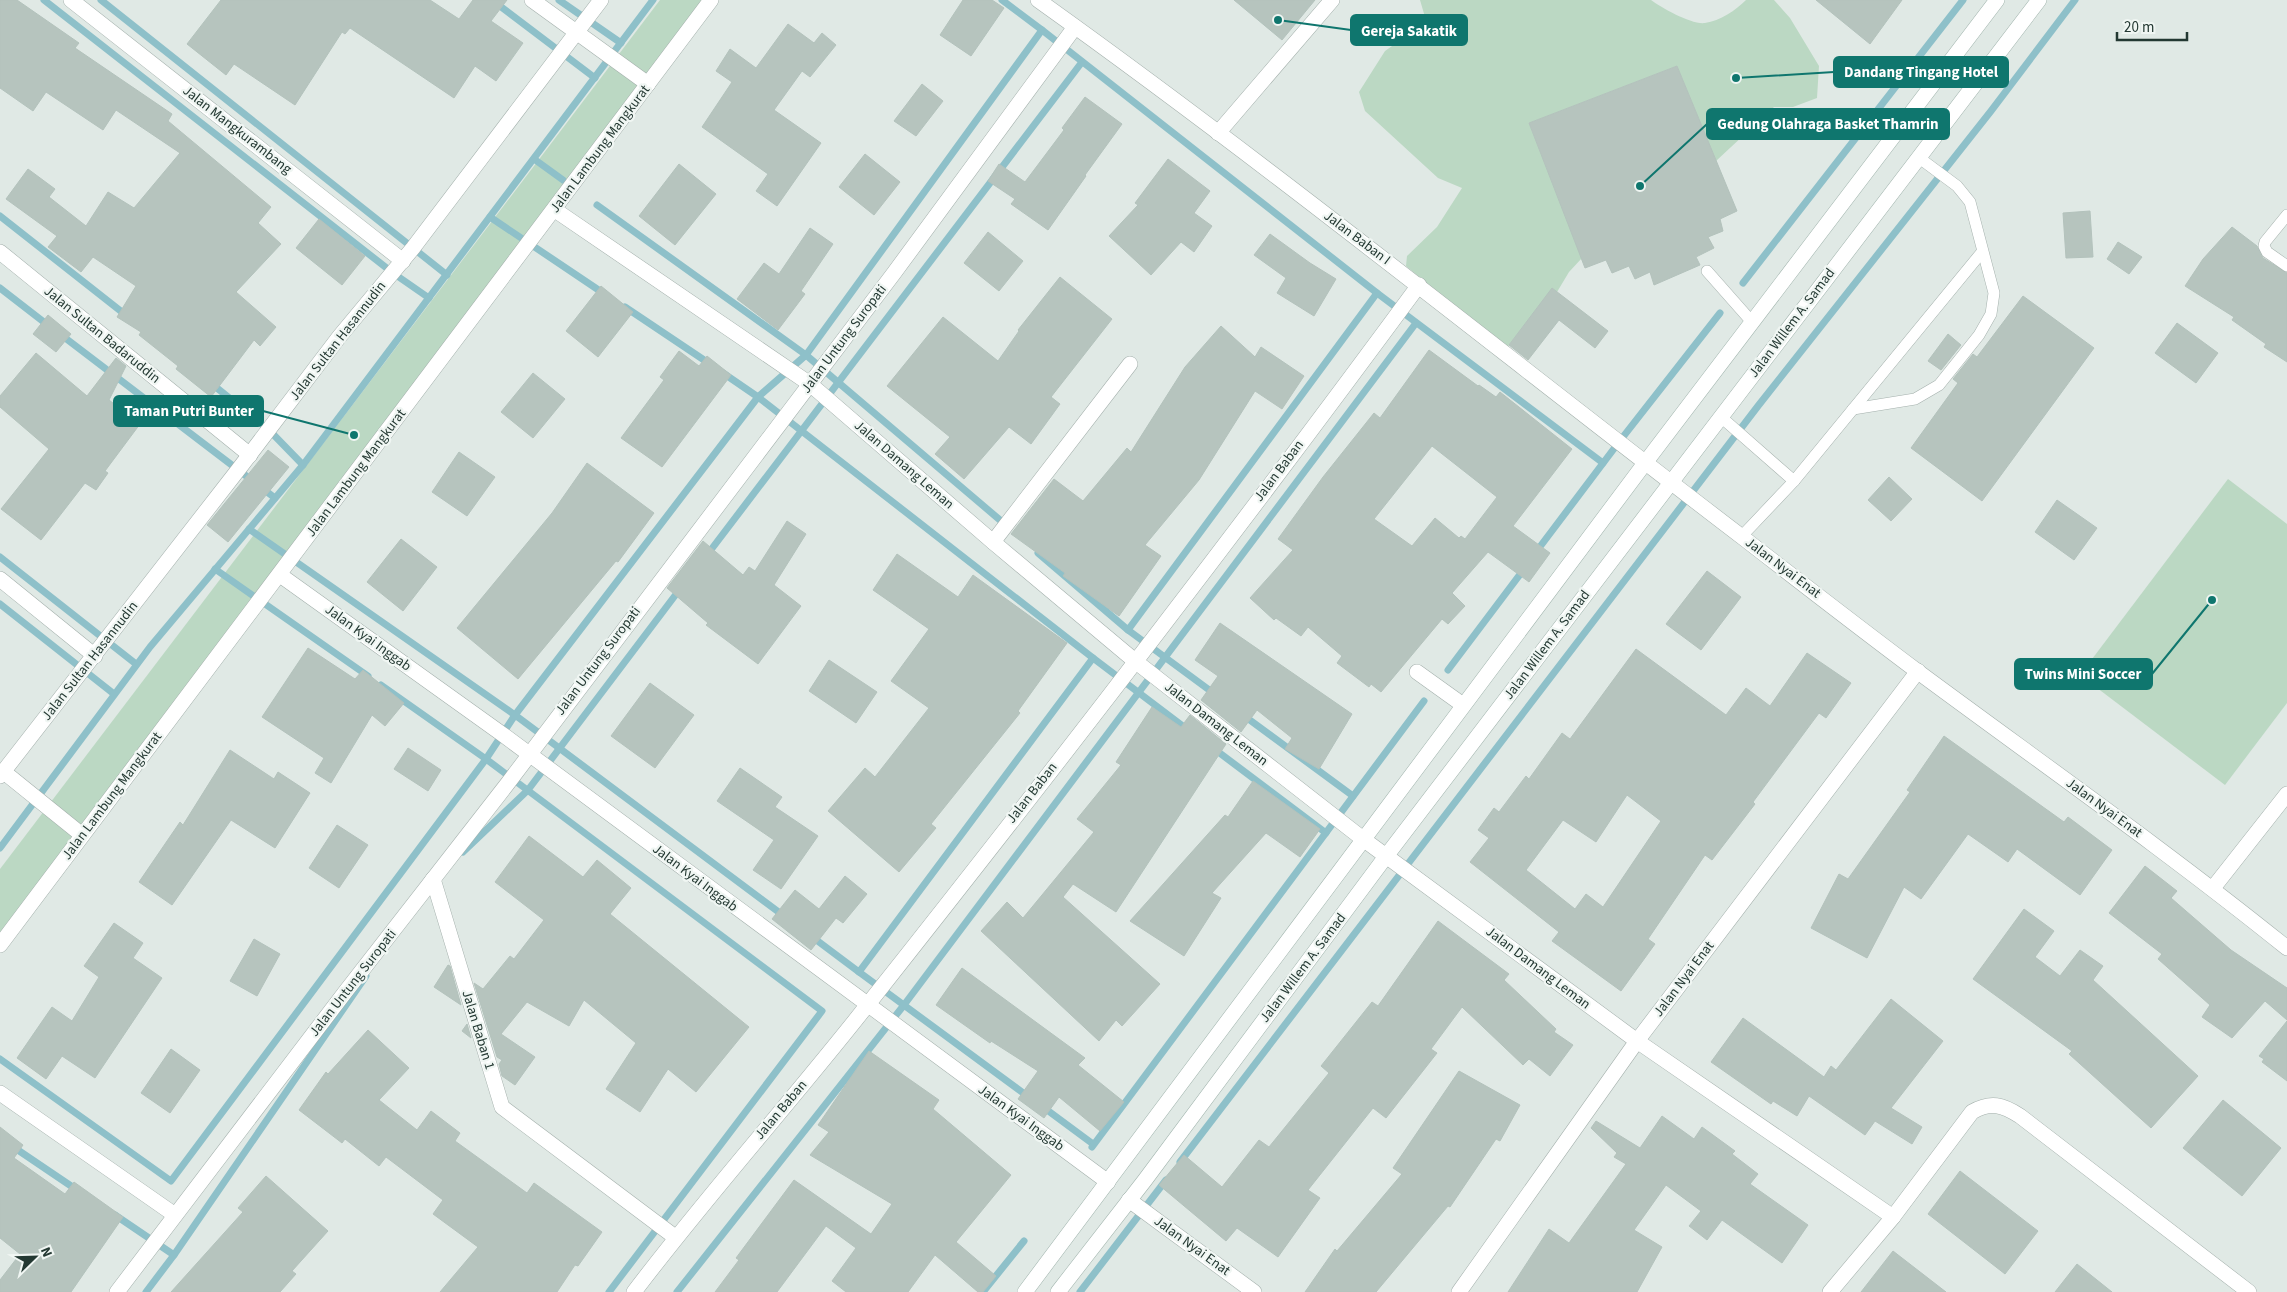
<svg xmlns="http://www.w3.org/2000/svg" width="2287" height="1292" viewBox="0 0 2287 1292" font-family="'Source Sans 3',sans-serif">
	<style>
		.green { fill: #bbd8c3 }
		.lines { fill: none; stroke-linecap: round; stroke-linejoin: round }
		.stream { stroke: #8ec0c9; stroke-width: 7 }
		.building { fill: #b6c4be; stroke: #b3c2bc; fill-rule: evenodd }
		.service-casing { stroke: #a4b0ac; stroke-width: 12 }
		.minor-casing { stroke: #a4b0ac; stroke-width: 16 }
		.tertiary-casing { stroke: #a4b0ac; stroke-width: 16 }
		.secondary-casing { stroke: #a1b4ad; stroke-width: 16 }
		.service { stroke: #fff; stroke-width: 11 }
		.minor { stroke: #fff; stroke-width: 15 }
		.tertiary { stroke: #fff; stroke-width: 15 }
		.secondary { stroke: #fff; stroke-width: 15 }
		.labels { text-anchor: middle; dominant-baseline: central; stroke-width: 4.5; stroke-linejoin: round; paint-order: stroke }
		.street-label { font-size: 14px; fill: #233832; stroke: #f0f6f3 }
		.leader { fill: none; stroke: #0f766e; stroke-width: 2 }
		.callout-dot { fill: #0f766e; stroke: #f0f6f3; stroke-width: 2 }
		.callout { fill: #0f766e; stroke: #0f766e; stroke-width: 2 }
		.callout-label { font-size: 15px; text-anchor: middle; font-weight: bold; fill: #fff }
	</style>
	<rect width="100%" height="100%" fill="#e0e9e5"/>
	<g class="green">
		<path d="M660 0H705L0 936V869Z"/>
		<path d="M1420 0H1651C1662 8 1692 25 1705 23 1720 21 1736 10 1746 0H1774L1790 18 1819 66 1817 98 1793 107H1774L1716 161 1677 66 1529 123 1582 258 1569 272 1557 292 1552 289 1506 349 1406 266 1407 256 1437 227 1462 188 1438 178 1365 111 1359 92 1385 51 1402 39 1425 44 1432 41Z"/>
		<path d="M2228 479 2287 524V703L2225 785 2080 675Z"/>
	</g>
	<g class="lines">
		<g class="stream">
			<path d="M44 0 393 273 429 298"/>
			<path d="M101 0 447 275"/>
			<path d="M492 0 595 78"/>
			<path d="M559 0 621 43"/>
			<path d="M534 159 563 180"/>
			<path d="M597 205 806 355 1042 30 1002 0"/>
			<path d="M0 216 127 316"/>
			<path d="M490 217 606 295"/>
			<path d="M1743 283 1963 0"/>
			<path d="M0 288 49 326"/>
			<path d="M1377 293 1603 463"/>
			<path d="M625 307 710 364"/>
			<path d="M60 334 275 498"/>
			<path d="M212 384 269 430 303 465"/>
			<path d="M249 529 515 715 758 397 723 373"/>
			<path d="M1536 552 1619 442 1720 313"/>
			<path d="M1038 553 1128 630 1377 293 1042 30"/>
			<path d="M707 555 1082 62"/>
			<path d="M0 557 136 664"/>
			<path d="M215 569 368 676"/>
			<path d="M0 604 114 694"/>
			<path d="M1128 630 1216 695"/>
			<path d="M1093 658 1188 730"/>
			<path d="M1448 670 1524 569"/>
			<path d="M1243 715 1353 796"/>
			<path d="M1213 748 1326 833"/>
			<path d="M0 848 150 647 303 465 653 0"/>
			<path d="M463 852 528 790 680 589"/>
			<path d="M811 936 859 972 1093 658 758 397 806 355 1007 526"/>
			<path d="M859 972 1030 1098"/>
			<path d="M0 1059 171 1181 486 759 381 685"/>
			<path d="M1043 1107 1093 1144"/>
			<path d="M0 1138 77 1190"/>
			<path d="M1092 1147 1424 701"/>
			<path d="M1180 1162 1758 406 1991 111 2075 0"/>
			<path d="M115 1215 174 1255 146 1292"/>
			<path d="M174 1255 366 976"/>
			<path d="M609 1292 822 1011 486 759 515 715 784 916"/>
			<path d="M677 1292 904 1005 1416 323"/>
			<path d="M983 1292 1024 1241"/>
			<path d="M1080 1292 1166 1180"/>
		</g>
	</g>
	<g class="building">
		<path d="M0 0H17L79 43 75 48 172 114 168 121 271 207 258 223 281 244 236 292 276 327 260 346 254 340 211 397 176 369 178 366 139 335 141 332 117 317 136 286 93 257 81 272 48 247 57 236 6 199 28 169 55 189 49 197 86 226 108 192 134 208 180 153 116 110 103 130 46 92 33 111 0 88Z"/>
		<path d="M221 0H430L459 19 473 0H507L491 21 523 43 496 81 475 66 454 98 350 28 345 34 342 32 295 105 234 64 226 75 187 44Z"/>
		<path d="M963 0H992L1004 8 971 56 940 35Z"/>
		<path d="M1234 0H1315L1282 40Z"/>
		<path d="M1816 0H1902L1870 44Z"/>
		<path d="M788 24 814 43 822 33 836 45 810 77 802 71 774 110 821 143 777 206 756 191 768 174 702 127 732 82 716 71 730 49 756 68Z"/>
		<path d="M1677 66 1737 211 1720 219 1723 231 1708 237 1714 248 1696 257 1700 265 1654 285 1650 272 1635 279 1629 266 1612 273 1606 260 1585 268 1529 123Z"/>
		<path d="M922 84 943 101 916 136 894 121Z"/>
		<path d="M1085 97 1122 124 1085 175 1086 176 1048 230 1011 204 1015 199 988 181 999 164 1025 182 1064 130 1062 128Z"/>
		<path d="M865 154 900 182 874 215 839 187Z"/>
		<path d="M1168 159 1210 191 1194 213 1212 226 1194 252 1181 242 1151 275 1109 236 1138 205 1135 203Z"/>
		<path d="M679 164 716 194 675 245 639 216Z"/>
		<path d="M2090 211 2093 257 2066 258 2063 213Z"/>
		<path d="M319 219 365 256 342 285 296 248Z"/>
		<path d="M2232 227 2257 246 2263 258 2287 273V362L2264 347 2266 344 2232 320 2234 317 2185 286 2203 259Z"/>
		<path d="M810 228 833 244 801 291 805 294 778 330 737 299 764 263 779 274Z"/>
		<path d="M988 232 1023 261 999 291 964 263Z"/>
		<path d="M1270 234 1310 263 1336 279 1314 316 1277 293 1286 278 1254 255Z"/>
		<path d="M2118 242 2142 257 2129 274 2107 259Z"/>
		<path d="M1060 277 1112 319 1051 397 1060 404 1031 444 1009 427 964 479 935 454 950 437 887 386 943 317 998 361 1019 331 1018 330Z"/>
		<path d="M601 286 633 312 598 357 566 331Z"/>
		<path d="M1552 288 1608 331 1595 348 1559 320 1528 360 1509 345Z"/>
		<path d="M2023 296 2094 348 1982 501 1911 448 1958 383 1953 379 1973 354 1977 357Z"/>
		<path d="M48 315 71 334 56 352 33 334Z"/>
		<path d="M2177 323 2218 353 2196 383 2155 353Z"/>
		<path d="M1221 326 1255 357 1261 347 1304 376 1282 409 1255 391 1199 480 1145 545 1161 556 1119 616 1063 576 1065 573 1011 534 1054 479 1083 501 1127 448 1131 452 1185 367Z"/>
		<path d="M1948 334 1961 345 1941 370 1928 361Z"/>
		<path d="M1429 350 1478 386 1479 385 1496 397 1500 392 1572 449 1513 526 1550 553 1529 582 1488 552 1452 593 1465 606 1448 624 1442 619 1381 692 1371 684 1369 687 1337 663 1342 656 1308 627 1301 636 1276 618 1274 620 1250 598 1293 550 1278 539 1323 477 1374 413 1380 418ZM1432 446 1497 497 1465 539 1461 536 1459 538 1435 518 1412 546 1374 519Z"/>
		<path d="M679 351 699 366 707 356 731 375 662 467 621 438 664 380 660 377Z"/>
		<path d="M36 353 87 396 116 358 126 366 109 400 140 424 105 471 108 473 96 490 85 483 41 540 1 509 49 449 0 407V396Z"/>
		<path d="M533 373 565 399 533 438 501 412Z"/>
		<path d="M268 450 289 467 228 542 207 525Z"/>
		<path d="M459 452 495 477 467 516 432 492Z"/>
		<path d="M587 463 654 513 618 562 616 561 518 679 457 628 552 513Z"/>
		<path d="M1889 477 1912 499 1891 521 1868 500Z"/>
		<path d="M2057 500 2097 528 2074 560 2035 532Z"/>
		<path d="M787 521 806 534 774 585 801 606 758 664 706 625 708 623 667 588 703 541 743 575 749 567 755 571Z"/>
		<path d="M401 539 437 567 403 611 367 582Z"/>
		<path d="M897 554 958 597 973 575 1067 643 1018 711 1020 713 931 824 936 828 899 872 828 811 865 768 875 777 929 708 891 681 929 629 873 590Z"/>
		<path d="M1707 571 1741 597 1701 650 1666 624Z"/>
		<path d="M1220 623 1352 714 1319 769 1285 749 1292 738 1257 710 1241 732 1201 700 1218 676 1195 660Z"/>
		<path d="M308 648 355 679 363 670 404 703 385 726 372 715 331 783 315 773 324 758 262 717Z"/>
		<path d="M1636 649 1726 715 1746 688 1770 706 1807 653 1851 683 1826 718 1819 713 1753 802 1755 804 1712 860 1705 855 1648 939 1655 944 1621 991 1552 941 1559 932 1470 862 1489 838 1478 830 1494 808 1499 812 1526 776 1529 779 1562 733 1570 739ZM1627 795 1661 821 1603 907 1586 894 1575 909 1526 870 1563 820 1596 842Z"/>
		<path d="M829 660 877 692 856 723 809 691Z"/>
		<path d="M650 683 694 715 655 768 611 736Z"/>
		<path d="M1152 707 1181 727 1190 715 1226 744 1116 912 1073 884 1063 897 1160 984 1122 1026 1116 1020 1099 1041 981 931 1007 902 1023 918 1094 832 1077 819 1121 765 1116 762Z"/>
		<path d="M1944 736 2064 822 2068 817 2112 850 2080 895 2017 849 2008 862 1968 834 1921 899 1904 887 1867 958 1811 928 1839 874 1848 879 1910 792 1907 790Z"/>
		<path d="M408 748 441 770 428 791 394 769Z"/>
		<path d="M230 750 274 779 278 772 310 793 275 848 231 820 172 905 139 882 180 822 183 825Z"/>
		<path d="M740 768 782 797 775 807 818 836 781 889 753 870 774 840 717 801Z"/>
		<path d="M1253 781 1320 829 1300 857 1266 833 1212 893 1221 898 1184 956 1130 921 1225 815 1228 817Z"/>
		<path d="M337 825 368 845 339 888 309 868Z"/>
		<path d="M529 836 583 877 597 860 631 888 610 914 749 1027 696 1092 668 1069 640 1112 606 1089 636 1043 584 1000 569 1026 527 1002 501 1034 535 1057 515 1085 502 1076 499 1064 502 1060 497 1057 474 983 483 989 510 956 514 959 544 920 495 882Z"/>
		<path d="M2145 866 2177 891 2171 898 2231 950 2287 988V1020L2265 1001 2232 1038 2202 1017 2210 1005 2158 959 2162 954 2109 913Z"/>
		<path d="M845 876 867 894 843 923 836 918 811 950 772 919 795 890 819 909Z"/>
		<path d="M2024 909 2054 931 2035 957 2060 976 2080 950 2103 966 2093 980 2198 1076 2151 1128 2069 1054 2072 1051 1973 979Z"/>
		<path d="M1438 921 1509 974 1504 980 1556 1029 1554 1032 1573 1045 1550 1076 1529 1059 1523 1065 1462 1007 1431 1049 1437 1053 1386 1118 1373 1108 1308 1190 1320 1198 1278 1257 1237 1228 1226 1241 1159 1185 1184 1155 1222 1187 1259 1140 1269 1147 1329 1073 1321 1066 1372 1002 1378 1006Z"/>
		<path d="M114 923 143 943 133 958 162 978 95 1078 62 1056 46 1079 17 1058 52 1007 72 1021 99 977 84 966Z"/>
		<path d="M254 939 280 954 257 996 230 981Z"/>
		<path d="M448 965 450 966 461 1005 434 987Z"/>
		<path d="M962 968 1085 1058 1078 1065 1124 1102 1100 1131 1059 1097 1044 1118 1018 1099 1038 1071 991 1041 990 1043 936 1005Z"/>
		<path d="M1891 999 1943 1041 1891 1108 1922 1127 1912 1144 1875 1121 1865 1135 1809 1096 1797 1116 1773 1101 1771 1104 1711 1062 1743 1018 1824 1077 1831 1066 1836 1070Z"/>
		<path d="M2287 1021V1081L2262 1062 2264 1059 2259 1056Z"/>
		<path d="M467 1024 471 1038 462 1031Z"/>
		<path d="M368 1030 409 1068 379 1100 417 1130 431 1111 460 1133 455 1141 527 1193 534 1183 602 1232 578 1266 575 1265 557 1292H440L478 1247 433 1214 443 1200 386 1157 379 1166 345 1139 342 1143 299 1110 326 1072 328 1074Z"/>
		<path d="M171 1049 200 1070 170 1113 141 1093Z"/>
		<path d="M869 1051 939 1100 933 1109 1011 1175 956 1242 996 1276 983 1292H978L935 1255 908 1292H846L832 1281 856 1248 826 1226 777 1292H715L739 1260 736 1258 794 1180 871 1234 892 1204 810 1155 829 1132 818 1125Z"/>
		<path d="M1459 1071 1520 1105 1500 1141 1496 1139 1450 1207 1448 1206 1376 1292H1305L1335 1249 1337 1251 1402 1174 1393 1168Z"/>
		<path d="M2223 1100 2281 1148 2242 1196 2183 1148Z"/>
		<path d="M1662 1116 1694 1139 1702 1127 1735 1151 1732 1154 1758 1174 1750 1184 1808 1225 1782 1263 1722 1220 1707 1240 1689 1226 1701 1211 1666 1185 1634 1230 1662 1247 1637 1292H1508L1549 1229 1569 1243 1626 1164 1614 1157 1617 1153 1591 1128 1596 1121 1640 1148Z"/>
		<path d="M0 1127 23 1145 14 1158 65 1194 74 1182 123 1217 71 1292H0V1280L20 1254 0 1238Z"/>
		<path d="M1960 1171 2038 1231 2005 1274 1928 1214Z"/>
		<path d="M266 1176 328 1231 292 1271 296 1274 280 1292H171L243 1212 238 1208Z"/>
		<path d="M1893 1251 1946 1292H1861Z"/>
		<path d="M2077 1264 2112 1292H2055Z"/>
	</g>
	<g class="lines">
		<g class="service-casing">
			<g id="service">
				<path d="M2287 215 2265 242 2264 246 2267 252 2287 266"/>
				<path d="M1707 271 1752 322"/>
				<path d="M1853 409 1915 399 1939 385 1979 335 1991 314 1994 293 1970 202 1957 186 1918 157"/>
				<path d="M1721 417 1794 481"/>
				<path d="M1741 537 1794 481 1982 252"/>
			</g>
		</g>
		<g class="minor-casing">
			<g id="minor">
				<path d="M71 0 403 261"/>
				<path d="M532 0 648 84"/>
				<path d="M1038 0C1280 173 1510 360 1746 540 1804 585 1862 630 1921 674 2044 765 2168 852 2287 948"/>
				<path d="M1218 133 1332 0"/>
				<path d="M555 210 810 384 993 542 1135 661 1363 839 1637 1041 1893 1217"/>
				<path d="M0 252 250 455"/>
				<path d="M993 542 1130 364"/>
				<path d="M280 575 502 734 1108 1182"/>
				<path d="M0 579 95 656"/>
				<path d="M1417 672 1463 705"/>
				<path d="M4 772 82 835"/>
				<path d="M430 884 433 879 502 1107 675 1237"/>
				<path d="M2213 888 2287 794"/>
				<path d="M0 1093 175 1215"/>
				<path d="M1129 1200 1254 1292"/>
				<path d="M117 1292 346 991 508 783 894 273 1075 27"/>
				<path d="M634 1292C709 1193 792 1101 869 1003 1056 767 1240 528 1419 285"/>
				<path d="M1459 1292 1637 1041 1918 671"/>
				<path d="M1830 1292 1893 1217 1972 1112C1991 1101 2003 1105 2020 1116L2249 1292"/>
			</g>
		</g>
		<g class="tertiary-casing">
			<g id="tertiary">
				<path d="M0 776 238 470 339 337 413 248 601 0"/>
				<path d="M0 945 711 0"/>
			</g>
		</g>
		<g class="secondary-casing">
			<g id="secondary">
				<path d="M1025 1292 1645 463 1997 0"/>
				<path d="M1058 1292 1145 1180 1387 855 2039 0"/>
			</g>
		</g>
		<use href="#service" class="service"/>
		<use href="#minor" class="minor"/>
		<use href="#tertiary" class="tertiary"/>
		<use href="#secondary" class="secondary"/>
	</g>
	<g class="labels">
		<g class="street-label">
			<text transform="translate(237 130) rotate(38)">Jalan Mangkurambang</text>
			<text transform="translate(600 149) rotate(-53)">Jalan Lambung Mangkurat</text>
			<text transform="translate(1357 238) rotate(37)">Jalan Baban I</text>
			<text transform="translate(1792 323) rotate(-53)">Jalan Willem A. Samad</text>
			<text transform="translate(102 335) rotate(39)">Jalan Sultan Badaruddin</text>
			<text transform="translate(844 339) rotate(-53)">Jalan Untung Suropati</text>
			<text transform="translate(338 341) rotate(-52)">Jalan Sultan Hasannudin</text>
			<text transform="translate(904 465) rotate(41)">Jalan Damang Leman</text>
			<text transform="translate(1279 471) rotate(-53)">Jalan Baban</text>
			<text transform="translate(356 473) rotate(-53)">Jalan Lambung Mangkurat</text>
			<text transform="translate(1783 568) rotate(37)">Jalan Nyai Enat</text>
			<text transform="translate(368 638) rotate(36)">Jalan Kyai Inggab</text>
			<text transform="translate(1547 645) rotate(-53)">Jalan Willem A. Samad</text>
			<text transform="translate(90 661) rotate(-52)">Jalan Sultan Hasannudin</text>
			<text transform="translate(598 661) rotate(-53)">Jalan Untung Suropati</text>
			<text transform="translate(1216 724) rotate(38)">Jalan Damang Leman</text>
			<text transform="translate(1032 793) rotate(-52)">Jalan Baban</text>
			<text transform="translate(112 796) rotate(-53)">Jalan Lambung Mangkurat</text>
			<text transform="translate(2104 808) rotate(36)">Jalan Nyai Enat</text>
			<text transform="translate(695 878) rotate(37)">Jalan Kyai Inggab</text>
			<text transform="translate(1303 968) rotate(-53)">Jalan Willem A. Samad</text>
			<text transform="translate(1538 968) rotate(37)">Jalan Damang Leman</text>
			<text transform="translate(1684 979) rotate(-53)">Jalan Nyai Enat</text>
			<text transform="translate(353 983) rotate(-52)">Jalan Untung Suropati</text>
			<text transform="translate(478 1030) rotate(73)">Jalan Baban 1</text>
			<text transform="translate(781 1110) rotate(-50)">Jalan Baban</text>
			<text transform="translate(1021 1118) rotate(36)">Jalan Kyai Inggab</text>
			<text transform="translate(1192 1246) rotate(36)">Jalan Nyai Enat</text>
		</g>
	</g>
	<path class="leader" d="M1278 20L1351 30M1736 78L1834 72M1640 186L1707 124M354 435L263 411M2212 600L2152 674"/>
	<g class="callout-dot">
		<circle cx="1278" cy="20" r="5"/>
		<circle cx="1736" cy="78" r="5"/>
		<circle cx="1640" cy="186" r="5"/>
		<circle cx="354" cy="435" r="5"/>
		<circle cx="2212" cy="600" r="5"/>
	</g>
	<g class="callout">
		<rect x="1351" y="15" width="116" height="30" rx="5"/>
		<rect x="1834" y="57" width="174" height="30" rx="5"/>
		<rect x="1707" y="109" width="242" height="30" rx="5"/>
		<rect x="114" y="396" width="149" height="30" rx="5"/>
		<rect x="2015" y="659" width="137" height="30" rx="5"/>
	</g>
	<g class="callout-label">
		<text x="1409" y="36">Gereja Sakatik</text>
		<text x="1921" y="77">Dandang Tingang Hotel</text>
		<text x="1828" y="129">Gedung Olahraga Basket Thamrin</text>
		<text x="189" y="416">Taman Putri Bunter</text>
		<text x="2083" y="679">Twins Mini Soccer</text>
	</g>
	<g transform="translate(35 1257) rotate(67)" stroke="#f0f6f3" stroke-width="4" paint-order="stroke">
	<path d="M0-4L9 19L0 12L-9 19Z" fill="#233832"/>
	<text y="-8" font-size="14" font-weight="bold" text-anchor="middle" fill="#233832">N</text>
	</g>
	<path d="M2117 32v8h70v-8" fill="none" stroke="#233832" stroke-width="2.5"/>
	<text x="2124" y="32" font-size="15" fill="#233832" stroke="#f0f6f3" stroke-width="4" paint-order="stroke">20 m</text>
</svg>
